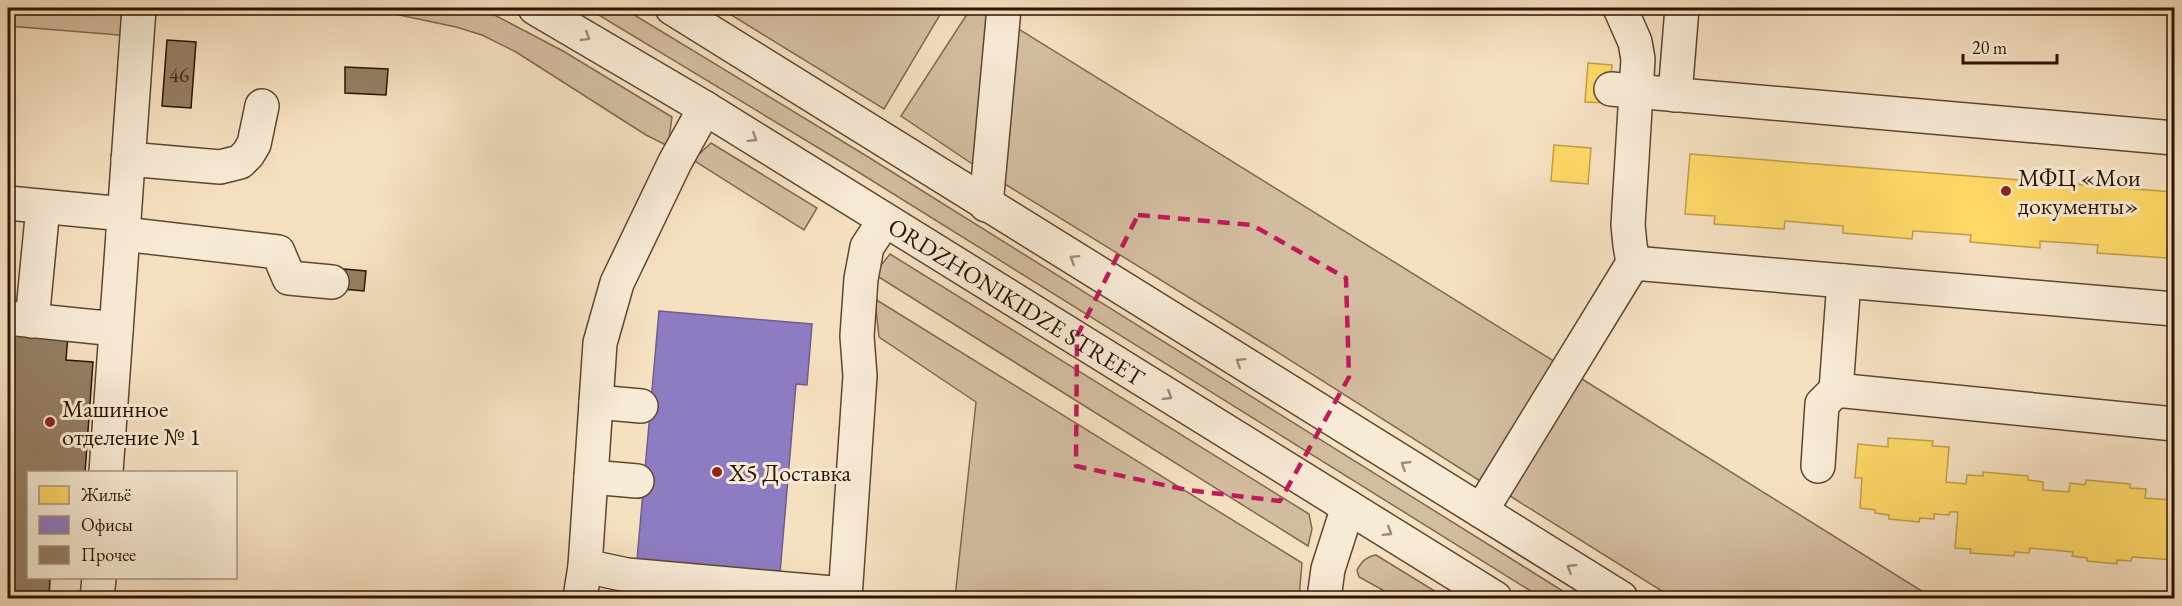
<svg xmlns="http://www.w3.org/2000/svg" width="2182" height="606" viewBox="0 0 2182 606" font-family="'EB Garamond',serif">
	<style>
		.green { fill: #d3bda0; stroke: #806850; stroke-width: 1.5 }
		.homes { fill: #ffd966; stroke: #c09e48; stroke-width: 1.5 }
		.offices { fill: #8e7cc3; stroke: #715c89; stroke-width: 1.5 }
		.building { fill: #957e64; stroke: #2c1301; stroke-width: 1.5 }
		.lines { fill: none; stroke-linecap: round; stroke-linejoin: round }
		.minor-casing { stroke: #5e4631; stroke-width: 36 }
		.minor { stroke: #f8ebd6; stroke-width: 33 }
		.oneway { stroke: #9c8a76 }
		.marked { fill: none; stroke: #c2185b; stroke-width: 4.5; stroke-dasharray: 12 8; stroke-linejoin: round }
		.poi-dot { fill: #8f2418; stroke: #f8ebd6; stroke-width: 2 }
		.labels { text-anchor: middle; dominant-baseline: central; stroke-width: 6; stroke-linejoin: round; paint-order: stroke }
		.number-label { font-size: 21px; fill: #462e1a }
		.poi-label { font-size: 24px; fill: #2c1301; stroke: #f8ebd6; text-anchor: start }
		.street-label { font-size: 24px; fill: #2c1301; stroke: #f8ebd6 }
	</style>
	<rect width="100%" height="100%" fill="#f5e0c0"/>
	<filter id="stains"><feTurbulence type="fractalNoise" baseFrequency=".00333" numOctaves="4"/><feColorMatrix values="0 0 0 0 .2 0 0 0 0 .09 0 0 0 0 .02 0 0 0 .5 -.17"/></filter>
	<radialGradient id="worn" r=".72"><stop offset=".6" stop-color="#630" stop-opacity="0"/><stop offset="1" stop-color="#630" stop-opacity=".3"/></radialGradient>
	<g class="green">
		<path d="M8 8H130L131 36 8 26Z"/>
		<path d="M375 8H481L563 51 672 117 668 146 646 135 516 52 482 35 456 27 375 10Z"/>
		<path d="M587 8H623L865 155 1574 598H1542L855 170Z"/>
		<path d="M720 8H944L884 109Z"/>
		<path d="M971 8H985L991 11 974 165 901 116Z"/>
		<path d="M1009 23 1557 363 1480 481 1263 343 1000 181Z"/>
		<path d="M711 143 817 208 804 230 693 160Z"/>
		<path d="M890 254 1309 514 1312 529 1308 546 874 274Z"/>
		<path d="M875 299 1302 563 1299 598H955L976 402 879 337Z"/>
		<path d="M1582 379 1933 598H1673L1510 496 1511 482 1571 384Z"/>
		<path d="M1376 555 1446 598H1397L1359 577 1357 570C1362 561 1366 557 1376 555Z"/>
	</g>
	<g class="homes">
		<path d="M1588 63 1612 65 1608 103 1585 102Z"/>
		<path d="M1554 145 1591 148 1588 184 1551 181Z"/>
		<path d="M1690 154 2174 192V250H2167V258L2097 253 2098 245 2040 241V248L1970 242 1971 235 1913 231 1912 239 1843 233V226L1785 221 1784 229 1714 224 1715 216 1685 214Z"/>
		<path d="M1888 438 1933 441 1932 446 1949 447 1946 482 1966 484 1967 475 1983 476V472L2028 476V480L2043 482V490L2069 492 2070 483 2085 485 2086 480 2130 484V488L2146 489 2145 498 2171 500 2172 490 2174 491V560L2132 557 2131 561 2117 560V564L2087 561V558L2072 556 2073 552 2030 548 2029 553 2015 552 2014 556 1970 553 1971 549 1955 548 1958 512H1950L1949 515 1934 514V519L1920 518 1919 522 1889 519V515L1875 513V510L1860 508 1862 478H1855L1858 444 1888 447Z"/>
	</g>
	<path class="offices" d="M659 311 812 324 807 385 796 384 780 573 637 560Z"/>
	<g class="building">
		<path d="M167 40 196 42 191 108 162 106Z"/>
		<path d="M345 67 388 69 386 95 345 93Z"/>
		<path d="M8 236 14 237 10 286H8Z"/>
		<path d="M344 269 366 271 364 291 342 289Z"/>
		<path d="M12 329 68 334 66 360 93 362 85 472H28V578H50L49 598H8V468L14 377H8Z"/>
	</g>
	<g class="lines">
		<g class="minor-casing">
			<g id="minor">
				<path id="s1" d="M535 8 705 108 1495 598"/>
				<path d="M672 8 1621 598"/>
				<path d="M1611 89 2174 138"/>
				<path d="M1675 95 1682 8"/>
				<path d="M705 108 675 162 617 283 600 343 585 566 627 575 844 594"/>
				<path d="M128 159 220 167 240 162 248 154 254 144 262 106"/>
				<path d="M8 203 124 214"/>
				<path d="M986 205 1004 8"/>
				<path d="M123 234 278 252 289 278 332 282"/>
				<path d="M1633 263 2174 309"/>
				<path d="M8 318 116 329"/>
				<path d="M32 321 43 207"/>
				<path d="M1836 390 1844 281"/>
				<path d="M596 402 641 406"/>
				<path d="M1818 466 1822 404 1836 390 2174 424"/>
				<path d="M106 472 139 8"/>
				<path d="M591 477 637 481"/>
				<path d="M1481 511 1633 263 1630 245 1628 225 1638 59 1635 42 1620 8"/>
				<path d="M97 598 99 578"/>
				<path d="M580 598 585 566"/>
				<path d="M845 598 860 376 857 336 861 279 867 247 884 221"/>
				<path d="M1324 598 1328 569 1348 507"/>
			</g>
		</g>
		<use href="#minor" class="minor"/>
	</g>
	<defs><path id="oneway-chevron" d="M-2-3.5L2.5 0L-2 3.5" fill="none" stroke-width="1.6" stroke-linecap="round" stroke-linejoin="round" transform="scale(1.5)"/></defs>
	<g class="oneway">
		<use href="#oneway-chevron" transform="translate(586 37) rotate(31)"/>
		<use href="#oneway-chevron" transform="translate(753 138) rotate(32)"/>
		<use href="#oneway-chevron" transform="translate(1074 259) rotate(-148)"/>
		<use href="#oneway-chevron" transform="translate(1240 362) rotate(-148)"/>
		<use href="#oneway-chevron" transform="translate(1168 396) rotate(32)"/>
		<use href="#oneway-chevron" transform="translate(1405 465) rotate(-148)"/>
		<use href="#oneway-chevron" transform="translate(1388 532) rotate(32)"/>
		<use href="#oneway-chevron" transform="translate(1571 568) rotate(-148)"/>
	</g>
	<path class="marked" d="M1138 215 1252 225 1346 278 1349 377 1280 501 1187 490 1076 466 1077 336Z"/>
	<g class="poi-dot">
		<circle cx="2006" cy="191" r="6"/>
		<circle cx="50" cy="422" r="6"/>
		<circle cx="717" cy="472" r="6"/>
	</g>
	<g class="labels">
		<g class="number-label">
			<text x="179" y="74">46</text>
		</g>
		<g class="poi-label">
			<text x="2018" y="177">МФЦ «Мои<tspan x="2018" dy="28">документы»</tspan></text>
			<text x="62" y="408">Машинное<tspan x="62" dy="28">отделение № 1</tspan></text>
			<text x="729" y="472">X5 Доставка</text>
		</g>
		<g class="street-label">
			<text stroke="none"><textPath href="#s1" startOffset="564">ORDZHONIKIDZE STREET</textPath></text>
		</g>
	</g>
	<rect width="2182" height="606" fill="none" stroke="#f5e0c0" stroke-width="30"/>
	<rect x="9" y="9" width="2164" height="588" fill="none" stroke="#2c1301" stroke-width="3"/>
	<rect x="15" y="15" width="2152" height="576" fill="none" stroke="#2c1301" stroke-width="1.5"/>
	<rect x="27" y="471" width="210" height="108" fill="#f8ebd6" stroke="#a69581" stroke-width="1.5"/>
	<rect x="39" y="486" width="30" height="18" fill="#ffd966" stroke="#a69581" stroke-width="1.5"/>
	<text x="81" y="501" font-size="18" fill="#2c1301">Жильё</text>
	<rect x="39" y="516" width="30" height="18" fill="#8e7cc3" stroke="#a69581" stroke-width="1.5"/>
	<text x="81" y="531" font-size="18" fill="#2c1301">Офисы</text>
	<rect x="39" y="546" width="30" height="18" fill="#957e64" stroke="#a69581" stroke-width="1.5"/>
	<text x="81" y="561" font-size="18" fill="#2c1301">Прочее</text>
	<path d="M1963 54v9h94v-9" fill="none" stroke="#2c1301" stroke-width="3"/>
	<text x="1972" y="54" font-size="18" fill="#2c1301" stroke="#f8ebd6" stroke-width="4.5" paint-order="stroke">20 m</text>
	<rect width="100%" height="100%" filter="url(#stains)"/>
	<rect width="100%" height="100%" fill="url(#worn)"/>
</svg>
